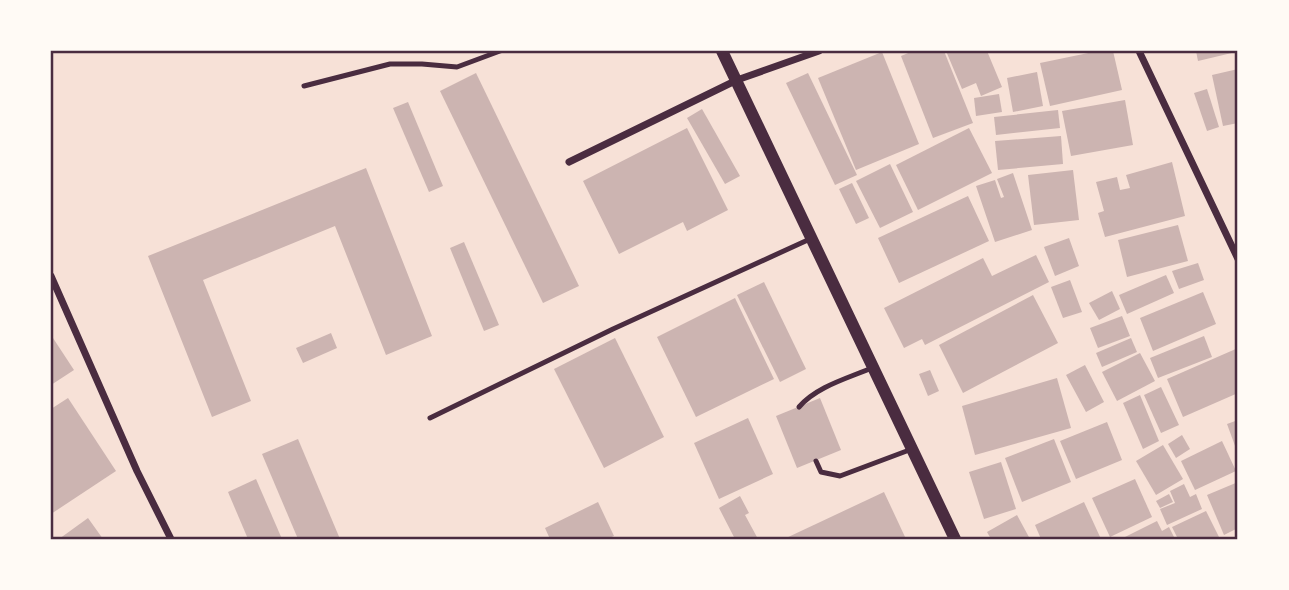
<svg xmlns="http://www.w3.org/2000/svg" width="1289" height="590" viewBox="0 0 1289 590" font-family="Poppins,sans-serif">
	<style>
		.building { fill: #ccb4b1 }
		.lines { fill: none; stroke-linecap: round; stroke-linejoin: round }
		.service { stroke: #4a2c40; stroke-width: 5 }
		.minor { stroke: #4a2c40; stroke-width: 7 }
		.tertiary { stroke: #4a2c40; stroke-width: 12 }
		.neatline { fill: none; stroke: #4a2c40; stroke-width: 2.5 }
	</style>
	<rect width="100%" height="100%" fill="#f7e1d7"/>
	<g class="building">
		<path d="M913 51H944L973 123 933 138 901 56Z"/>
		<path d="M946 51H987L1002 87 981 96 976 83 962 89Z"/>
		<path d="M1098 51H1113L1122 90 1050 106 1040 63Z"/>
		<path d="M1196 51H1236V52L1198 61Z"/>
		<path d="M882 52 919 144 856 170 818 78Z"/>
		<path d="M1238 69V123L1223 126 1212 75Z"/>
		<path d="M1037 72 1043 106 1013 112 1007 78Z"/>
		<path d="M476 73 579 286 543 303 440 91Z"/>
		<path d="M808 73 857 175 835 185 786 83Z"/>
		<path d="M1207 89 1219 127 1207 131 1194 93Z"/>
		<path d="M999 94 1002 112 976 116 974 98Z"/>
		<path d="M1125 100 1133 145 1071 156 1062 111Z"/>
		<path d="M408 102 443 186 429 192 393 108Z"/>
		<path d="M702 109 740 176 725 184 687 118Z"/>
		<path d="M1058 110 1060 128 996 135 994 117Z"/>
		<path d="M687 128 728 210 687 231 683 222 619 254 583 181Z"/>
		<path d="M969 128 992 173 918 210 896 165Z"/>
		<path d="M1061 136 1063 164 998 170 995 141Z"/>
		<path d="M1172 162 1185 216 1105 237 1098 213 1104 211 1096 182 1117 177 1120 190 1130 188 1126 175Z"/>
		<path d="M890 164 913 212 880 228 856 181Z"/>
		<path d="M366 168 432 336 386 355 335 226 203 280 251 401 212 417 148 256Z"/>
		<path d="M1073 170 1079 220 1034 225 1028 175Z"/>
		<path d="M1013 173 1032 230 995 242 976 186 995 180 1001 198 1004 197 997 179Z"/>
		<path d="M852 183 869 218 856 224 839 189Z"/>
		<path d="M968 196 989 241 899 283 878 238Z"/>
		<path d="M1178 225 1188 261 1127 277 1118 240Z"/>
		<path d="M1069 238 1079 266 1055 276 1044 247Z"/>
		<path d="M464 242 499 325 484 331 450 248Z"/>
		<path d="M1036 255 1049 282 925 345 922 339 904 348 884 308 983 258 992 276Z"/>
		<path d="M1198 263 1204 280 1179 289 1172 271Z"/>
		<path d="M1166 275 1174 293 1127 314 1119 295Z"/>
		<path d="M1070 280 1082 312 1063 318 1051 287Z"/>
		<path d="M764 282 806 369 780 382 737 295Z"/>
		<path d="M1112 291 1120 309 1099 320 1089 303Z"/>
		<path d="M1203 292 1216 324 1153 351 1140 318Z"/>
		<path d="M1033 295 1058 343 963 393 939 345Z"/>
		<path d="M735 298 774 379 696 417 657 337Z"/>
		<path d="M1122 316 1130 336 1098 348 1090 328Z"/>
		<path d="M331 333 337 348 303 363 296 348Z"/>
		<path d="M51 335 74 370 51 385Z"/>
		<path d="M1204 336 1212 357 1158 378 1150 358Z"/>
		<path d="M615 338 664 437 604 468 554 369Z"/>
		<path d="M1131 338 1137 352 1102 367 1096 353Z"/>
		<path d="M1238 348V393L1183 417 1167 379Z"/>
		<path d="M1140 353 1155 381 1117 401 1102 372Z"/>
		<path d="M1085 365 1104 402 1086 412 1066 375Z"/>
		<path d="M930 370 939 391 928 396 919 374Z"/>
		<path d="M1057 378 1071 428 975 455 962 406Z"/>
		<path d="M1161 387 1179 425 1161 433 1144 395Z"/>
		<path d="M1140 395 1159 441 1143 449 1123 403Z"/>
		<path d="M68 398 116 471 51 514V409Z"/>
		<path d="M820 398 841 450 797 468 776 416Z"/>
		<path d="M748 418 773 474 719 499 694 443Z"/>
		<path d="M1238 420V454L1227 424Z"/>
		<path d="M1107 422 1122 460 1076 479 1060 441Z"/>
		<path d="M1182 435 1190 449 1176 458 1168 444Z"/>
		<path d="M298 439 340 539H298L262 454Z"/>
		<path d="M1054 439 1071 482 1022 502 1005 458Z"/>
		<path d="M1222 441 1236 471 1195 490 1181 461Z"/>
		<path d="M1163 445 1183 479 1156 495 1136 461Z"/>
		<path d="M1001 462 1016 509 984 519 969 472Z"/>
		<path d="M256 479 282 539H248L228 492Z"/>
		<path d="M1135 479 1152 517 1110 537 1092 498Z"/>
		<path d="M1238 482V528L1224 535 1207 495Z"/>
		<path d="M1184 484 1190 497 1196 494 1202 509 1167 525 1160 509 1175 503 1170 491Z"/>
		<path d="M884 492 906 539H784Z"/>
		<path d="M1169 494 1173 502 1160 508 1156 501Z"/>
		<path d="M740 496 749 513 745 515 758 539H735L719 508Z"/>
		<path d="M598 502 614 536 607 539H550L545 528Z"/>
		<path d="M1084 502 1101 539H1041L1035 525Z"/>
		<path d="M1206 511 1220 539H1178L1172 527Z"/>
		<path d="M1017 515 1030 539H991L987 532Z"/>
		<path d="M88 518 103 539H59Z"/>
		<path d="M1157 521 1162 531 1169 527 1175 539H1121Z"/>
	</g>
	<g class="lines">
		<g class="service">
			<path d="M304 86 390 64H422L457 67 500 51"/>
			<path d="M799 407C817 386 849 378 874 367"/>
			<path d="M430 418 613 329 810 239"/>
			<path d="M816 461 821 472 840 476 912 449"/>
		</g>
		<g class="minor">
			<path d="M1139 51 1238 259"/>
			<path d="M569 162 737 80 819 51"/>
			<path d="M51 276 137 471 171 539"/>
		</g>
		<path class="tertiary" d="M722 51 955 539"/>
	</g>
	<rect width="1289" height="590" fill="none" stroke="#fffaf5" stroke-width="105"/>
	<rect x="52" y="52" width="1184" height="486" class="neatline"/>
</svg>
